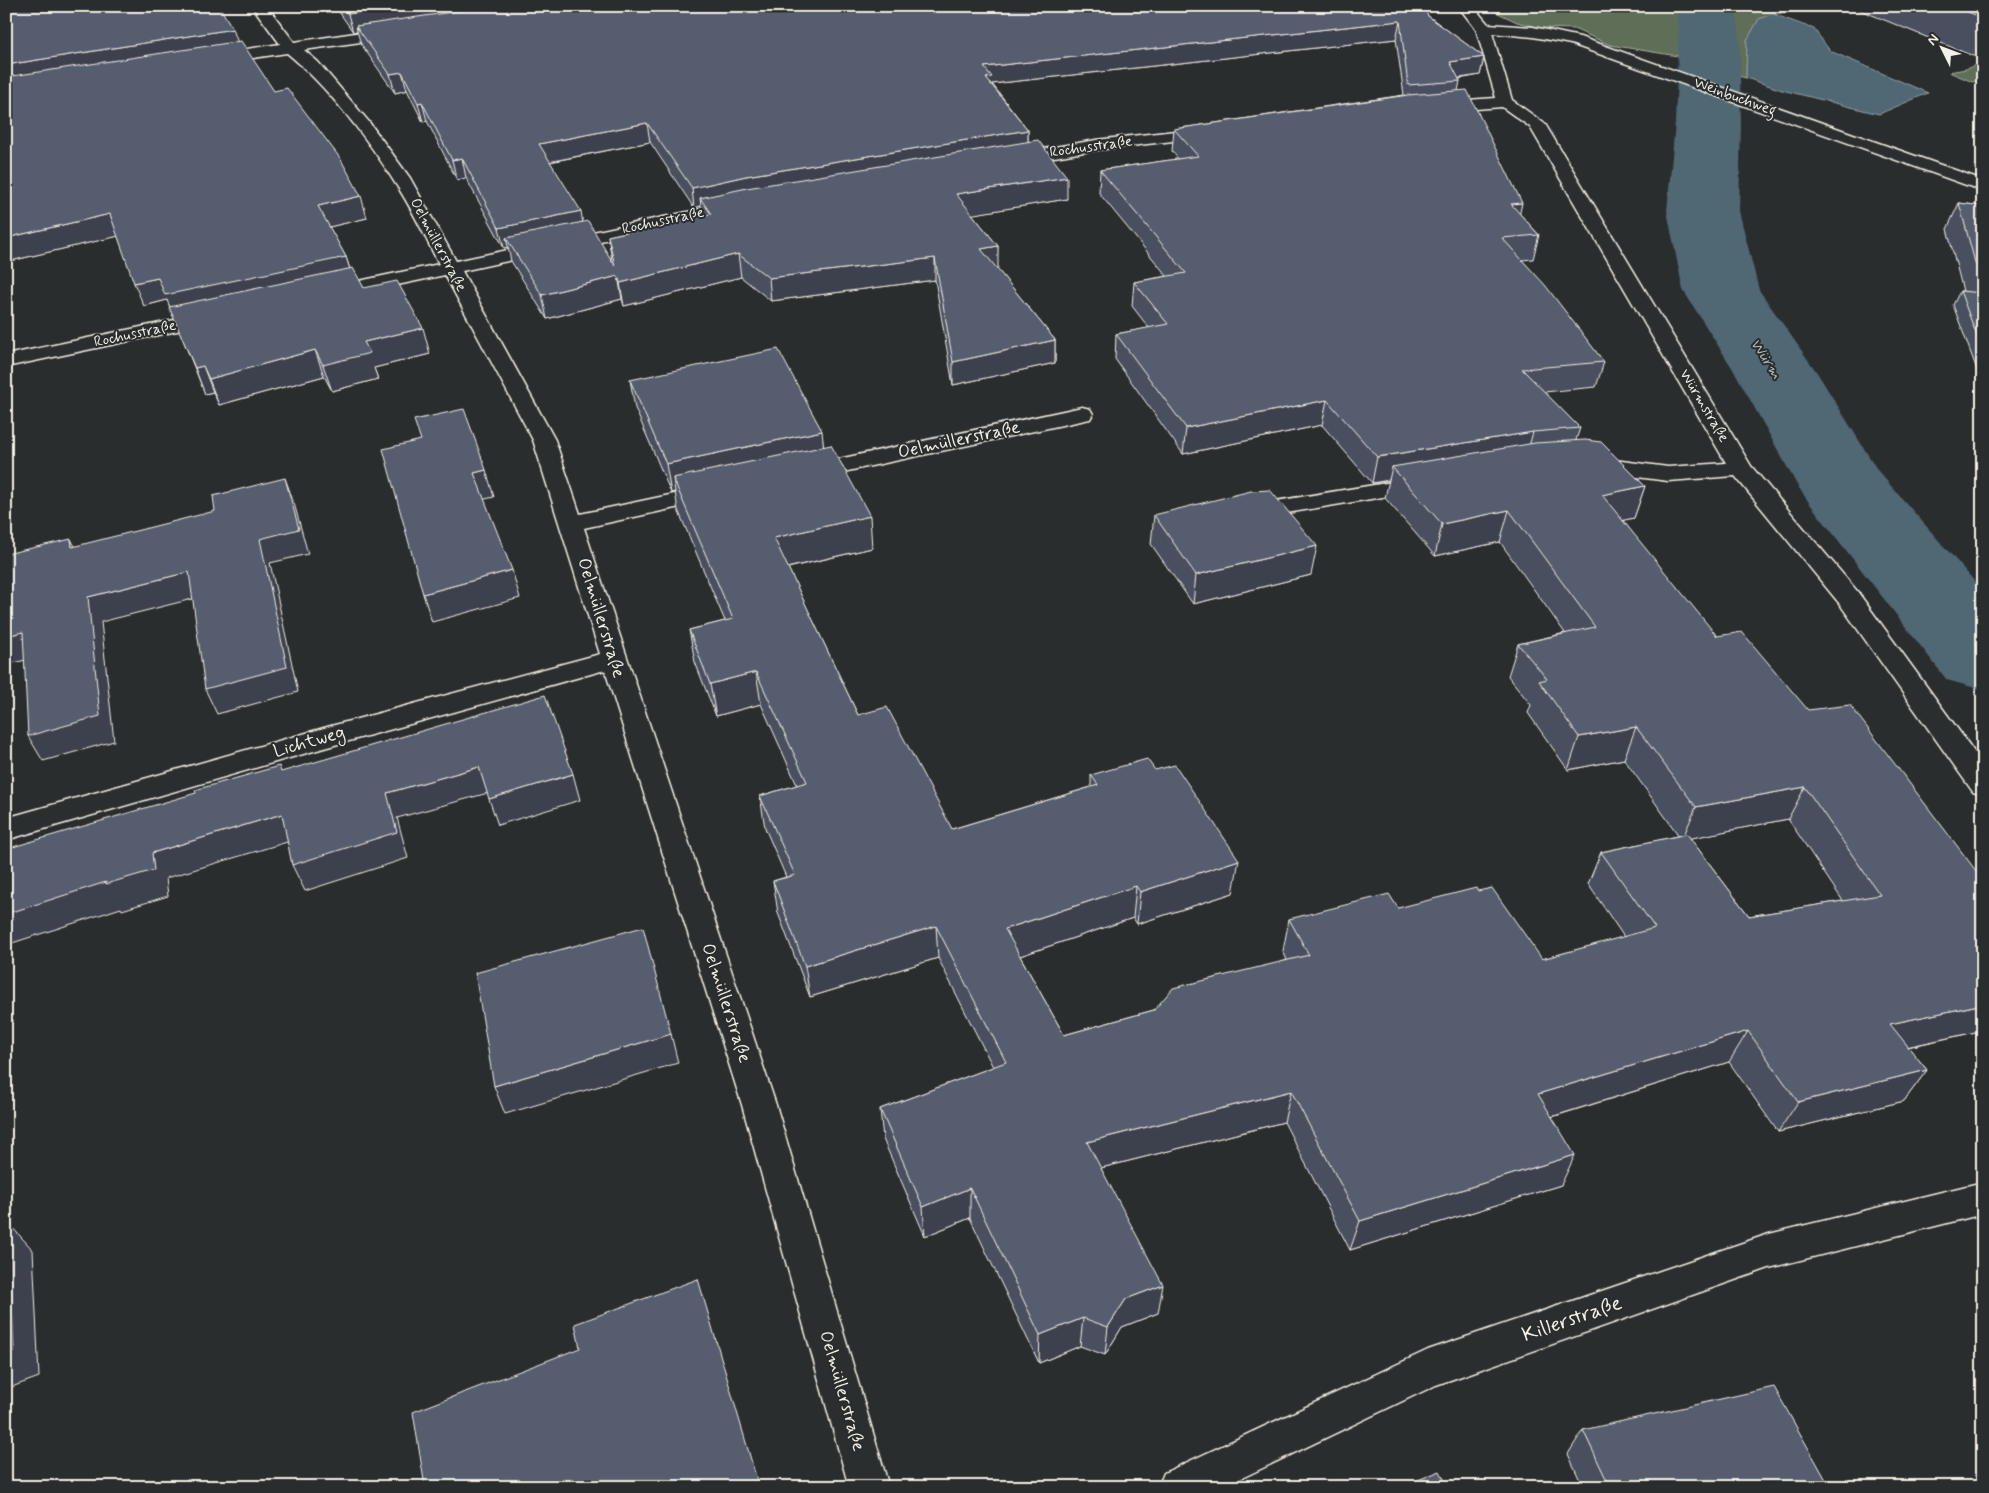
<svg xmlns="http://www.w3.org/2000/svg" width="1989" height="1493" viewBox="0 0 1989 1493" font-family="Mynerve,sans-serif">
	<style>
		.green { fill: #5e6e57; stroke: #a9b0a0 }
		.water { fill: #506773; stroke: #929ea2 }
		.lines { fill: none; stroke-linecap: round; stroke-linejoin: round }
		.river { fill: #506773; fill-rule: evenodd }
		.minor-casing { stroke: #f4f1e8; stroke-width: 3 }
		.minor { fill: #2a2d2e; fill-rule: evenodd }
		.wall { fill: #49505f; stroke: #f4f1e8; fill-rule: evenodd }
		.shaded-wall { fill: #3c414d; stroke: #f4f1e8 }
		.building { fill: #555d6e; stroke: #f4f1e8 }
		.labels { text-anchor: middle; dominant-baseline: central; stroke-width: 4; stroke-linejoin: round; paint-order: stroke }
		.far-street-label { font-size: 15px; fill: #f4f1e8; stroke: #2a2d2e }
		.far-water-label { font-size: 16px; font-style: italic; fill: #b2bab9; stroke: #2a2d2e }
		.street-label { font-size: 18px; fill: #f4f1e8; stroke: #2a2d2e }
		.near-street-label { font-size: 21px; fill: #f4f1e8; stroke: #2a2d2e }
	</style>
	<rect width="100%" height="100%" fill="#2a2d2e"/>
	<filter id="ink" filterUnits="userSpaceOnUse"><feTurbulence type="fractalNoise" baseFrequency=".02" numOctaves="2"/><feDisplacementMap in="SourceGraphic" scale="10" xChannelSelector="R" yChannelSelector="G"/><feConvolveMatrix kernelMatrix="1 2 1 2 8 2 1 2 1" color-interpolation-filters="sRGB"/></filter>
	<g filter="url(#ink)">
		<g class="green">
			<path d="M1483 6H1696L1702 32 1703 54 1690 58 1610 45 1574 29 1541 28 1517 22Z"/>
			<path d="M1713 6H1777L1788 11 1759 19 1747 40 1746 78 1719 71Z"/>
			<path d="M1983 62V79L1973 82 1949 72 1966 69Z"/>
		</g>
		<path class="water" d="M1773 14 1814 29 1830 51 1928 93 1879 114 1782 90 1746 78 1747 40 1759 19Z"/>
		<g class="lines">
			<path class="river" d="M1677 6H1735L1739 29 1741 123 1739 211 1759 290 1818 374 1878 471 1983 591V690L1947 680 1810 504 1797 485 1736 374 1683 290 1667 211 1675 123 1679 29Z"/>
			<g class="minor-casing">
				<g id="minor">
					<path d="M252 6H267L294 42 396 27 401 29 404 32 401 35 396 37 304 50 318 62 369 122 410 178 456 261 739 201 745 202 748 206 745 210 739 211 462 271 555 440 580 514 712 486 720 488 724 493 720 498 712 500 584 528 776 1105 889 1487H849L742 1105 605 670 331 746 6 840V818L331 726 600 654 533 440 445 275 326 300 319 298 316 294 319 290 326 288 439 264C425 237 412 208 395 183 369 140 326 85 287 53L213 64 207 62 205 59 207 56 213 54 280 44Z"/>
					<path d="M1458 6H1473L1488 24 1533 27 1580 37 1983 180V191L1571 44 1533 37 1492 33 1512 100 1545 124 1751 466 1857 591 1983 764V795L1973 792 1839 603 1735 476 1668 481 1591 471 1583 469 1580 464 1583 459 1591 457 1668 467 1726 463 1530 127 1502 107 1437 112 1431 110 1429 107 1431 104 1437 102 1496 98 1476 29Z"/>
					<path d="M1210 127 1216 128 1218 132 1216 136 1096 150 1013 164 1007 163 1004 159 1007 155 1013 154 1096 140Z"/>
					<path d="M213 312 220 314 223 318 220 322 6 367V355Z"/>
					<path d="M1082 407 1090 409 1093 414 1090 419 806 480 798 478 795 473 798 468 806 466Z"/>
					<path d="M1423 477 1431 479 1434 484 1431 489 1251 519 1243 517 1239 512 1243 507 1251 505Z"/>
					<path d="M1983 1182V1214L1769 1268 1436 1385 1223 1487H1158L1164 1473 1428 1350 1769 1234Z"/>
				</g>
			</g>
			<use href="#minor" class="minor"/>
		</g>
		<g class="wall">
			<path d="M6 6 237 41 367 218 329 227 346 257 350 269 364 288 430 354 374 368 378 379 332 391 324 376 219 405 213 392 205 394 167 300 144 306 118 236 6 262Z"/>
			<path d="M335 6H1423L1428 16 1484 57 1480 75 1459 79 1460 81 1458 91 1520 214 1539 235 1533 259 1522 260 1604 362 1596 387 1544 392 1580 428 1576 440 1645 486 1634 518 1623 520 1980 1031 1908 1047 1927 1070 1904 1101 1778 1132 1729 1062 1552 1117 1561 1185 1350 1250 1284 1122 1101 1168 1158 1313 1122 1327 1105 1355 1080 1346 1039 1363 970 1218 925 1236 883 1139 880 1109 993 1067 938 958 810 997 778 913 773 881 786 877 765 828 760 796 797 785 761 704 716 716 695 662 689 630 725 621 678 510 675 492 671 493 635 408 630 380 824 446 872 548 788 568 858 715 952 829 1091 787V775L1233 893 1137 924 1133 918 1020 956 1064 1035 1154 1010 1287 960 1283 951 1289 919 1398 908 1542 959 1624 937 1588 884 1601 852 1679 836 1624 759 1568 770 1528 713 1531 705 1508 676 1518 644 1565 633 1500 542 1435 556 1385 498 1389 480 1372 483 1322 425 1183 454 1115 359 1116 334 1149 328 1132 306 1134 282 1167 276 1099 193 1100 170 1178 159 1172 151 1174 129 1404 95 1396 39 992 84 1028 130V142L1067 199 972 214 998 246 997 269 1055 340V363L953 385 935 280 771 301 741 277 624 306 622 299 547 319 511 261 508 247 504 248 466 178 457 180 427 121 423 122 407 90 395 93 361 44 357 31 353 32ZM650 142 694 208 701 206 702 216 608 236 612 261 583 222 550 162ZM1788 819 1843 901 1749 916 1690 838Z"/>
			<path d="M1850 6H1983V60Z"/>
			<path d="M1959 203 1983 206V386L1953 305 1960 291H1963L1947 229Z"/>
			<path d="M1154 515 1311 575 1193 604 1151 544Z"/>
			<path d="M1583 1430 1830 1487H1583L1568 1454Z"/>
		</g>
		<g class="shaded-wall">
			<path d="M403 6H533L356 26 357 31 353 32 348 14Z"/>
			<path d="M1400 21 1396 39 992 84V96L984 67Z"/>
			<path d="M233 29 240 49 6 86V65Z"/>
			<path d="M1484 57 1480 75 1447 80 1450 62Z"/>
			<path d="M402 72 407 90 395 93 390 74Z"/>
			<path d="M422 102 427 121 423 122 418 103Z"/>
			<path d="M647 123 650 142 543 163 539 144Z"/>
			<path d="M1028 130V149L700 198 701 206 694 208 692 188 746 176Z"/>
			<path d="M462 158 466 178 457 180 452 160Z"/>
			<path d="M1067 177V199L956 217V194Z"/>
			<path d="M361 196 367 218 325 228 318 206Z"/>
			<path d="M1522 203 1517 226 1511 204Z"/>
			<path d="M581 211 584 231 506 238 508 247 504 248 499 228Z"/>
			<path d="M110 214 119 236 6 262V238Z"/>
			<path d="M998 246V268L981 272V249Z"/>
			<path d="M738 254 741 277 624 306 620 283Z"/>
			<path d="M346 257 353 279 174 317 167 300 144 306 134 283 158 278Z"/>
			<path d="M935 258V280L771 301 769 278Z"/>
			<path d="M618 276 622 299 547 319 542 295Z"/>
			<path d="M423 328 430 354 374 368 378 379 332 391 323 365 364 342Z"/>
			<path d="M1055 340V363L953 385V362Z"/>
			<path d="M315 350 324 376 219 405 209 379Z"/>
			<path d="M203 366 213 392 205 394 195 368Z"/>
			<path d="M1327 400 1322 425 1183 454 1186 428Z"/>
			<path d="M822 431 825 460 673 478 675 492 671 493 666 464Z"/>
			<path d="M1533 432 1526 457 1392 467 1389 480 1372 483 1377 457Z"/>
			<path d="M486 470 494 497 481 500 474 473Z"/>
			<path d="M285 478 294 503 308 554 270 563 298 692 217 714 205 689 260 539Z"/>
			<path d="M1645 486 1634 518 1592 527 1602 495Z"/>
			<path d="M1509 510 1500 542 1435 556 1442 524Z"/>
			<path d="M870 516 872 548 778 570 774 538Z"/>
			<path d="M71 539 84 563 72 547Z"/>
			<path d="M1317 546 1311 575 1193 604 1196 575Z"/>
			<path d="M512 570 520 598 432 622 423 594Z"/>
			<path d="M189 572 200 597 101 622 114 741 43 761 28 736 88 597Z"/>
			<path d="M23 632 37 657 6 665V636Z"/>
			<path d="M756 672 761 704 716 716 710 684Z"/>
			<path d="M1636 727 1624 759 1568 770 1579 737Z"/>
			<path d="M479 767 488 793 397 818 408 858 305 891 292 865 387 793Z"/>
			<path d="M573 774 580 800 498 825 489 799Z"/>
			<path d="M1805 787 1788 819 1682 840 1696 807Z"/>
			<path d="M282 814 294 840 166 878 168 896 122 910 121 908 6 945V914L152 853Z"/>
			<path d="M1239 860 1233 893 1137 924 1140 892Z"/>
			<path d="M1136 886 1133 918 1005 961V929Z"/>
			<path d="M936 926 938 958 810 997 805 966Z"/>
			<path d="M1983 1004V1028L1980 1031 1869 1055 1890 1024Z"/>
			<path d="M1748 1031 1729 1062 1525 1125 1538 1094Z"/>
			<path d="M671 1034 678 1063 505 1114 494 1086Z"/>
			<path d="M1927 1070 1904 1101 1778 1132 1798 1102Z"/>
			<path d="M1291 1091 1284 1122 1085 1172 1087 1142Z"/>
			<path d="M1575 1155 1561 1185 1350 1250 1360 1221Z"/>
			<path d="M970 1188V1218L925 1236 923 1207Z"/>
			<path d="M9 1224 33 1250 39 1377 6 1389Z"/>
			<path d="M1163 1285 1158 1313 1122 1327 1105 1355 1108 1327 1126 1299Z"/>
			<path d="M1083 1318 1080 1346 1039 1363 1040 1335Z"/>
		</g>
		<g class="building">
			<path d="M6 6H219L233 29 6 65Z"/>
			<path d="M342 6H403L348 14Z"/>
			<path d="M493 6H1423L1428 16 1484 57 1450 62 1460 81 1408 85 1400 21 984 67 992 77 986 78 1028 130 746 176 692 188 647 123 539 144 581 211 499 228 462 158 452 160 422 102 418 103 402 72 390 74 356 26Z"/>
			<path d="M1953 6H1983V18Z"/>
			<path d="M241 41 274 91 287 88 340 158 361 196 318 206 346 257 165 295 158 278 134 283 110 214 6 238V77Z"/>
			<path d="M1467 90 1522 203 1511 204 1539 235 1502 238 1545 285 1604 362 1522 369 1580 428 1533 432 1377 457 1327 400 1186 428 1116 334 1168 324 1134 282 1186 273 1100 170 1198 156 1174 129 1408 95Z"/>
			<path d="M1038 140 1067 177 956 194 998 246 981 249 1055 340 953 362 935 258 769 278 738 254 620 283 618 276 542 295 506 238 588 221 615 266 608 236 711 214 700 198 747 188Z"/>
			<path d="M1959 203 1983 206V267L1976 266Z"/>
			<path d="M353 268 364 288 397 281 423 328 364 342 370 353 323 365 315 350 209 379 203 366 195 368 169 307Z"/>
			<path d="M1960 291 1983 293V352Z"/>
			<path d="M778 349 822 431 666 464 630 380Z"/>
			<path d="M464 409 486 470 474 473 512 570 423 594 383 449 421 440 414 420Z"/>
			<path d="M1585 440 1601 442 1645 486 1602 495 1717 636 1742 632 1808 710 1850 705 1983 880V1004L1890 1024 1927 1070 1798 1102 1748 1031 1538 1094 1575 1155 1360 1221 1291 1091 1087 1142 1163 1285 1126 1299 1108 1327 1083 1318 1040 1335 970 1188 923 1207 880 1109 1006 1062 936 926 805 966 773 881 795 875 760 796 807 782 756 672 710 684 689 630 733 619 673 478 831 445 870 516 774 538 858 715 887 707 952 829 1098 785 1091 775 1147 759 1155 770 1175 765 1239 860 1140 892 1136 886 1005 929 1064 1035 1154 1010 1173 988 1309 955 1289 919 1389 894 1398 908 1476 888 1478 891 1492 888 1542 959 1655 928 1601 852 1687 834 1749 916 1880 895 1805 787 1696 807 1636 727 1579 737 1539 681 1547 679 1518 644 1595 627 1509 510 1442 524 1392 467 1535 443Z"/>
			<path d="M285 478 299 529 260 539 287 667 205 689 189 572 88 597 100 716 28 736 23 632 6 636V554L71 539 72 547 215 511 213 496Z"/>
			<path d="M1270 490 1317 546 1196 575 1154 515 1251 491Z"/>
			<path d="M545 695 573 774 489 799 479 767 387 793 397 832 292 865 282 814 152 853 154 870 106 884V882L6 914V849L196 793 195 790 279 766 281 772Z"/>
			<path d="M643 927 671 1034 494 1086 475 973Z"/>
			<path d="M6 1224H9L14 1351 6 1354Z"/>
			<path d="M698 1279 759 1487H425L413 1412 580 1348 575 1324Z"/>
			<path d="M1774 1387 1830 1487H1610L1583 1430Z"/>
			<path d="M1440 1471 1448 1487H1401Z"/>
			<path d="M271 1483 272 1487H261Z"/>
		</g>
	</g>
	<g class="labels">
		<g class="far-street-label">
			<text transform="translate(1735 97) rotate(20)">Weinbuchweg</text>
			<text transform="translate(1091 147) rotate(-8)">Rochusstraße</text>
			<text transform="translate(663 221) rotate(-12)">Rochusstraße</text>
			<text transform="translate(438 245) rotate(62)">Oelmüllerstraße</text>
			<text transform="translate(135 334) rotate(-12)">Rochusstraße</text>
			<text transform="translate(1704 406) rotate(59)">Würmstraße</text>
		</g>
		<g class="far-water-label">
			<text transform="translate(1766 359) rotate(57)">Würm</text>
		</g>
		<g class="street-label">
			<text transform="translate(959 440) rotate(-12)">Oelmüllerstraße</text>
			<text transform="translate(601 618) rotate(73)">Oelmüllerstraße</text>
			<text transform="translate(309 742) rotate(-16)">Lichtweg</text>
			<text transform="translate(726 1003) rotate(72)">Oelmüllerstraße</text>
			<text transform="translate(842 1391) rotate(74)">Oelmüllerstraße</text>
		</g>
		<g class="near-street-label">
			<text transform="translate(1572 1319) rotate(-19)">Killerstraße</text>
		</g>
	</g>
	<rect width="1989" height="1493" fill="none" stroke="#2a2d2e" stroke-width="25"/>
	<rect x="12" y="12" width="1964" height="1468" fill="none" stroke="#f4f1e8" stroke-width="2" filter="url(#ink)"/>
	<g transform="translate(1942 48) rotate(312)" stroke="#2a2d2e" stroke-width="4" paint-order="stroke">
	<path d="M0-4L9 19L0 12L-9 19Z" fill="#f4f1e8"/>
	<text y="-8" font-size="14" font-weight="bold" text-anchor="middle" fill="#f4f1e8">N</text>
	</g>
</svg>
